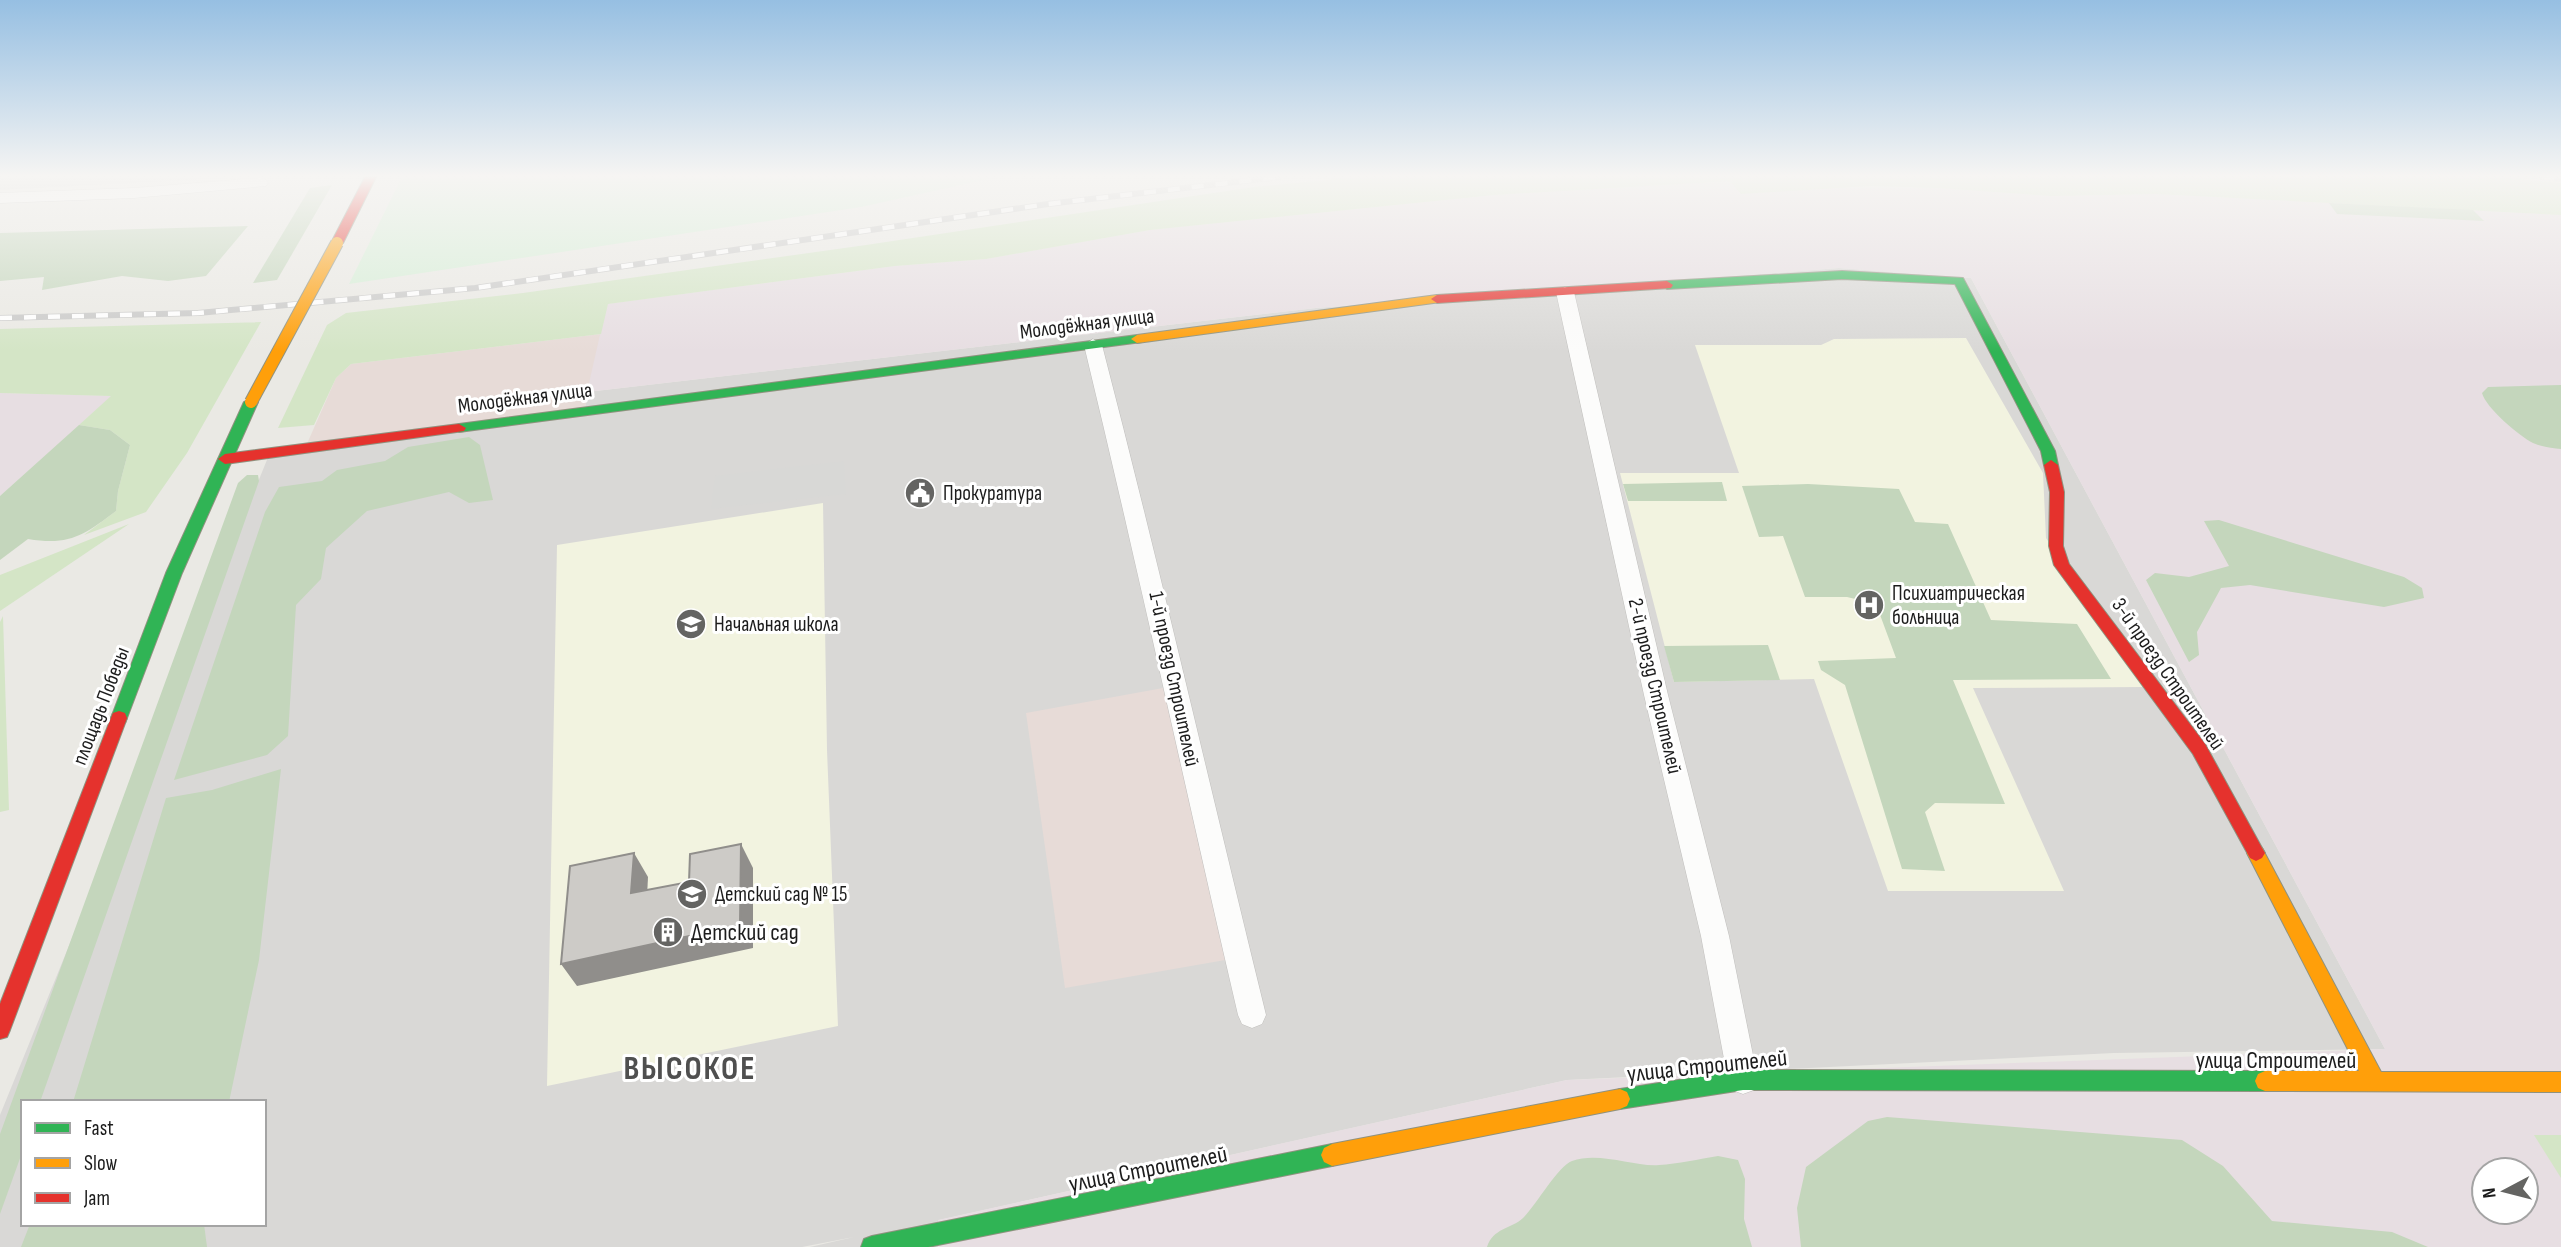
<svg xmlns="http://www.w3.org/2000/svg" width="2561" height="1247" viewBox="0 0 2561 1247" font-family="'Sofia Sans Condensed',sans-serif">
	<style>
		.residential { fill: #d9d8d6; fill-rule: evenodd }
		.commercial { fill: #e7dbd7 }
		.industrial { fill: #e7dee2; fill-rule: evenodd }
		.education { fill: #f2f3e0 }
		.religious { fill: #d8d8d6 }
		.grass { fill: #d4e5c6 }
		.forest { fill: #c4d6bc }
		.park { fill: #d5eed6 }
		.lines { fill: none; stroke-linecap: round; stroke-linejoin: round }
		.street-casing { stroke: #c0bfbd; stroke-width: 1 }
		.fast-casing { stroke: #8f927f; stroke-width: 2 }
		.slow-casing { stroke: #8f927f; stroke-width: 2 }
		.jam-casing { stroke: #8f927f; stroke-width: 2 }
		.street { fill: #fcfcfb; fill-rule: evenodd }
		.fast { fill: #30b455; fill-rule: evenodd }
		.slow { fill: #ff9f0a; fill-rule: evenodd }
		.jam { fill: #e5322d; fill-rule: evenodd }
		.rail-casing { stroke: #c9c9c8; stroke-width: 6 }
		.rail { stroke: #fff; stroke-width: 4.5; stroke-dasharray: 12; stroke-linecap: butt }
		.slow-bridge-casing { stroke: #8f927f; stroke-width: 14; stroke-linecap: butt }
		.slow-bridge { stroke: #ff9f0a; stroke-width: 12 }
		.shaded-wall { fill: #908e8b }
		.building { fill: #cdcbc7; stroke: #908e8b; stroke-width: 2 }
		.labels { text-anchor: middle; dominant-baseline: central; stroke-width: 6; stroke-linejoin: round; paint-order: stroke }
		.street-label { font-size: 21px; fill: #1c1c1c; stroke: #fff }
		.poi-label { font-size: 21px; fill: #1c1c1c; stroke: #fff; text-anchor: start }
		.near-poi-label { font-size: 24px; fill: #1c1c1c; stroke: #fff; text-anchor: start }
		.near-street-label { font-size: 24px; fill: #1c1c1c; stroke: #fff }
		.near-district-label { font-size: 33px; font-weight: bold; letter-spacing: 2px; fill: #4f4f4f; stroke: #fff }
	</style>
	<rect width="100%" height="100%" fill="#eae9e4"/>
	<g class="residential">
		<path d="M0 177H242L0 190Z"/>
		<path d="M1839 268 1971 278 2385 1049 2114 1053 1567 1080 939 1220 938 1247H810L854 1237 802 1247H0V1115L271 450 585 408 587 392 1316 308ZM23 1102H264V1224H23Z"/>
	</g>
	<g class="commercial">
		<path d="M601 334 585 408 306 446 336 378 351 364Z"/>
		<path d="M1163 688 1231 959 1065 988 1026 713Z"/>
	</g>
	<g class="industrial">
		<path d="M1730 181 1826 188H1938L2051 196 2156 194 2561 215V1247H938V1220L1567 1080 2385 1049 1971 278 1839 268 1316 308 587 392 607 304 895 266 986 259 1150 230 1494 195ZM2484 1170H2526V1212H2484Z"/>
		<path d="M0 393 112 396 0 496Z"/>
	</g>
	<g class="education">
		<path d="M1966 338 2043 473 2046 538 2143 687 1973 688 2064 891H1888L1814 679 1674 682 1620 473H1739L1695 345H1821L1834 339Z"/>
		<path d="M823 503 827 750 838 1026 547 1086 557 545Z"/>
	</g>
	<path class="religious" d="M844 461 846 494 711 509 715 476Z"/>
	<g class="grass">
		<path d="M1356 177H2497L2561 183V215L2156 194 2051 196 1938 188 1870 186 1741 194 1730 181 1494 195 1150 230 986 259 895 266 608 304 601 334 351 364 336 378 314 425 278 428 327 325 346 313 523 293 866 245 1254 187Z"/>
		<path d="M261 322 187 453 146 512 84 535 116 511 118 491 130 445 110 430 79 425 111 396 0 393V329Z"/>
		<path d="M129 524 0 611V575Z"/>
		<path d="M3 616 9 810 0 812V622Z"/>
		<path d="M2534 1135H2561V1178Z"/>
	</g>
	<g class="forest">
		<path d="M332 185 277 280 253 283 310 188Z"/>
		<path d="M2329 203 2473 210 2484 221 2337 214Z"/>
		<path d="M248 226 206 276 168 281 122 276 42 290 44 277 0 281V233Z"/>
		<path d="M2561 385V449C2552 448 2542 447 2533 443 2519 436 2486 408 2482 393L2488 387Z"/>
		<path d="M79 425 110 430 130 445 118 491 116 511C84 535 70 546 28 539L0 560V496Z"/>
		<path d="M469 437 480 445 493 500 469 503 449 492 367 511 326 548 321 579 296 605 288 736 267 755 174 780 265 512 279 487 322 481 337 470 385 461 408 447Z"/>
		<path d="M247 475H258L259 481 40 1102H23V1150L0 1214V1134L238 483Z"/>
		<path d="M1722 482 1727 501H1628L1623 484Z"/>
		<path d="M1808 484 1899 489 1915 522 1948 524 1991 620 2077 624 2111 679 1953 680 2005 804 1935 803 1925 812 1945 871 1902 869 1845 685 1821 670 1818 661 1896 658 1876 604 1847 597H1805L1783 536 1759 537 1742 486Z"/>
		<path d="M2219 520 2404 577 2422 588 2424 598 2384 607 2250 585 2221 588 2197 632 2199 655 2189 662 2146 580 2155 573 2189 577 2229 566 2204 521Z"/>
		<path d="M1768 645 1780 680 1674 682 1664 646Z"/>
		<path d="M281 769 259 960 229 1102H73L166 798 212 790Z"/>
		<path d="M1887 1117 2182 1140 2223 1166 2272 1221 2392 1232 2428 1247H1801L1797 1208 1806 1167 1868 1121Z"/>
		<path d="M1718 1156 1738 1160 1745 1179 1744 1219 1752 1247H1487C1493 1228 1511 1229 1523 1218 1537 1204 1558 1166 1572 1161 1599 1151 1634 1167 1659 1165 1678 1164 1699 1159 1718 1156Z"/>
		<path d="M30 1224H204L207 1247H21Z"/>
	</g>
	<path class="park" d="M402 177H997L861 207 349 284Z"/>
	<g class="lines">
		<g class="street-casing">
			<g id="street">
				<path d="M260 178 266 180 268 183 266 186 134 198 0 203V193L134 188Z"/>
				<path d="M1565 287 1574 292 1668 695 1729 936 1758 1080 1754 1090 1743 1094 1732 1090 1728 1080 1701 936 1644 695 1556 292Z"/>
				<path d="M1093 339 1102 345C1160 568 1211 792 1266 1015L1262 1024 1252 1028 1242 1024 1238 1015C1186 792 1138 568 1084 345Z"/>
			</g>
		</g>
		<g class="fast-casing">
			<g id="fast">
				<path d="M1842 271 1963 278 2055 451 2058 465 2056 468 2051 470 2044 465 2041 451 1955 284 1842 279 1667 289 1661 285 1667 281Z"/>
				<path d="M1137 335 1143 339 1142 342 459 432 452 428 459 424Z"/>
				<path d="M251 398 258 402 182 573 127 718 125 723H113L111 718 166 573 244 402Z"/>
				<path d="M1743 1070 2265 1071 2272 1074 2275 1081 2272 1088 2265 1091 1743 1090 1620 1109 1613 1106 1610 1099 1613 1092 1620 1089Z"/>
				<path d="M1332 1144 1340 1148 1343 1155 1340 1162 1332 1166 928 1247H861L864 1239 872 1236Z"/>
			</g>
		</g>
		<g class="slow-casing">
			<g id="slow">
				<path d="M1437 295 1443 299 1441 302 1137 343 1131 339 1137 335Z"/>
				<path d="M2256 845 2262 848 2381 1072H2561V1092L2265 1091 2258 1088 2255 1081 2258 1074 2265 1071H2359L2247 853 2250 848Z"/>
				<path d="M1620 1089 1627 1092 1630 1099 1627 1106 1620 1109 1332 1166 1324 1162 1321 1155 1324 1148 1332 1144Z"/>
			</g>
		</g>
		<g class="jam-casing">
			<g id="jam">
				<path d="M365 177H376L343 243 337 247 333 245 331 243Z"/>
				<path d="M1667 281 1673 285 1671 288 1437 303 1431 299 1437 295Z"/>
				<path d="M459 424 466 428 464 431 225 464 218 459 225 454Z"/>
				<path d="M2051 460 2058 465 2064 492 2063 546 2069 564 2205 744 2262 848 2265 853 2262 858 2256 861 2250 858 2193 754 2054 565 2049 546 2050 492 2044 465Z"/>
				<path d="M119 711 125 713 127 718 10 1030 7 1037 0 1039V1004L111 718 113 713Z"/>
			</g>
		</g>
		<use href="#street" class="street"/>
		<use href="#fast" class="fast"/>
		<use href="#slow" class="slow"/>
		<use href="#jam" class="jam"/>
		<g class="rail-casing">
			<g id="rail">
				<path d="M2542 177 2561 179"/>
				<path d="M0 318 198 313 475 288 1048 204 1279 177"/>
			</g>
		</g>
		<use href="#rail" class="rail"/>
		<g class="slow-bridge-casing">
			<path id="slow-bridge" d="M251 402 337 243"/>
		</g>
		<use href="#slow-bridge" class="slow-bridge"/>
	</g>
	<g class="shaded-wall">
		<path d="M741 844 753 868V948L577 986 561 964 740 925Z"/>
		<path d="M634 853 648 877 646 917 631 893Z"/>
	</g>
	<path class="building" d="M741 844 740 925 561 964 570 866 634 853 631 893 689 882 690 854Z"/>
	<linearGradient id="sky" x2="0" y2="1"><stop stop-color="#96bfe2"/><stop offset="0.5" stop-color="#f6f5f3"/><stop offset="1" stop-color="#f6f5f3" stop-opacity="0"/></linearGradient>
	<rect width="2561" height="352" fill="url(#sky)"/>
	<defs>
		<g id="civic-disc" transform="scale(1.575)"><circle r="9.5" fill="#646462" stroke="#fff"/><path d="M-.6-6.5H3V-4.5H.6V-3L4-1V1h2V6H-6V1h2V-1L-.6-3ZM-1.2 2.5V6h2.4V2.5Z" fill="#fff"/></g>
		<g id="hospital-disc" transform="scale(1.575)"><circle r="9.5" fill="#646462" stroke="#fff"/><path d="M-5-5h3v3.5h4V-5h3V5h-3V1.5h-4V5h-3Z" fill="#fff"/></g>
		<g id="school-disc" transform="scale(1.575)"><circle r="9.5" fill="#646462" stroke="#fff"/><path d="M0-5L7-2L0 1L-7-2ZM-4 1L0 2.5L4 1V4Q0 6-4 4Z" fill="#fff"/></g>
		<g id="building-disc" transform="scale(1.575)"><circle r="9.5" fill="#646462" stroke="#fff"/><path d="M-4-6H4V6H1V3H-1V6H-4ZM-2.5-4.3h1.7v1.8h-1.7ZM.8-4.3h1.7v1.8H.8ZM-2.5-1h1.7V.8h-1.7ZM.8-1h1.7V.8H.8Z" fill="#fff"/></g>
	</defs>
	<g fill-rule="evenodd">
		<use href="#civic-disc" x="920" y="493"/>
		<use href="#hospital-disc" x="1869" y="605"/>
		<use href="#school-disc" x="691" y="624"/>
		<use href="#school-disc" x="692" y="894"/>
		<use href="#building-disc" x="668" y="932"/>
	</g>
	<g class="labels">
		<g class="street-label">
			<text transform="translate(1087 324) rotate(-7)">Молодёжная улица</text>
			<text transform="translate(525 398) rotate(-7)">Молодёжная улица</text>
			<text transform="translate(2168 674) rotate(55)">3-й проезд Строителей</text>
			<text transform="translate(1174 679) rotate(78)">1-й проезд Строителей</text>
			<text transform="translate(1655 686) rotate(77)">2-й проезд Строителей</text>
			<text transform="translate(101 706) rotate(-69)">площадь Победы</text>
		</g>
		<g class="poi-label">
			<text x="943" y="493">Прокуратура</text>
			<text x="1892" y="593">Психиатрическая<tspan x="1892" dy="24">больница</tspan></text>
			<text x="714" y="624">Начальная школа</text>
			<text x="715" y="894">Детский сад № 15</text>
		</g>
		<g class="near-poi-label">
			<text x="691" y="932">Детский сад</text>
		</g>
		<g class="near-street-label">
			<text x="2276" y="1060">улица Строителей</text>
			<text transform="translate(1707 1066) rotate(-6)">улица Строителей</text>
			<text transform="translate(1148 1169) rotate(-11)">улица Строителей</text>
		</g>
		<g class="near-district-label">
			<text x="690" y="1069">ВЫСОКОЕ</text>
		</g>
	</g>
	<rect x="21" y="1100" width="245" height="126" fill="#ffffff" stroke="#a4a4a4" stroke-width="2"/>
	<rect x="35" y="1123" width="35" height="10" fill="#30b455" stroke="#a4a4a4" stroke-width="2"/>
	<text x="84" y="1135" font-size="21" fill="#1c1c1c">Fast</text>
	<rect x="35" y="1158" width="35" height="10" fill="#ff9f0a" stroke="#a4a4a4" stroke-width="2"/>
	<text x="84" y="1170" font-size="21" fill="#1c1c1c">Slow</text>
	<rect x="35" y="1193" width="35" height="10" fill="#e5322d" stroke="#a4a4a4" stroke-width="2"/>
	<text x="84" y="1205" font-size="21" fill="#1c1c1c">Jam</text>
	<g transform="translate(2505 1191) rotate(263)"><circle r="33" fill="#ffffff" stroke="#a4a4a4" stroke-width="2"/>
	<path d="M0-5L12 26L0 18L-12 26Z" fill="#646462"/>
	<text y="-10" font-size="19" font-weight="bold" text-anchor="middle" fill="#1c1c1c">N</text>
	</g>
</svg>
